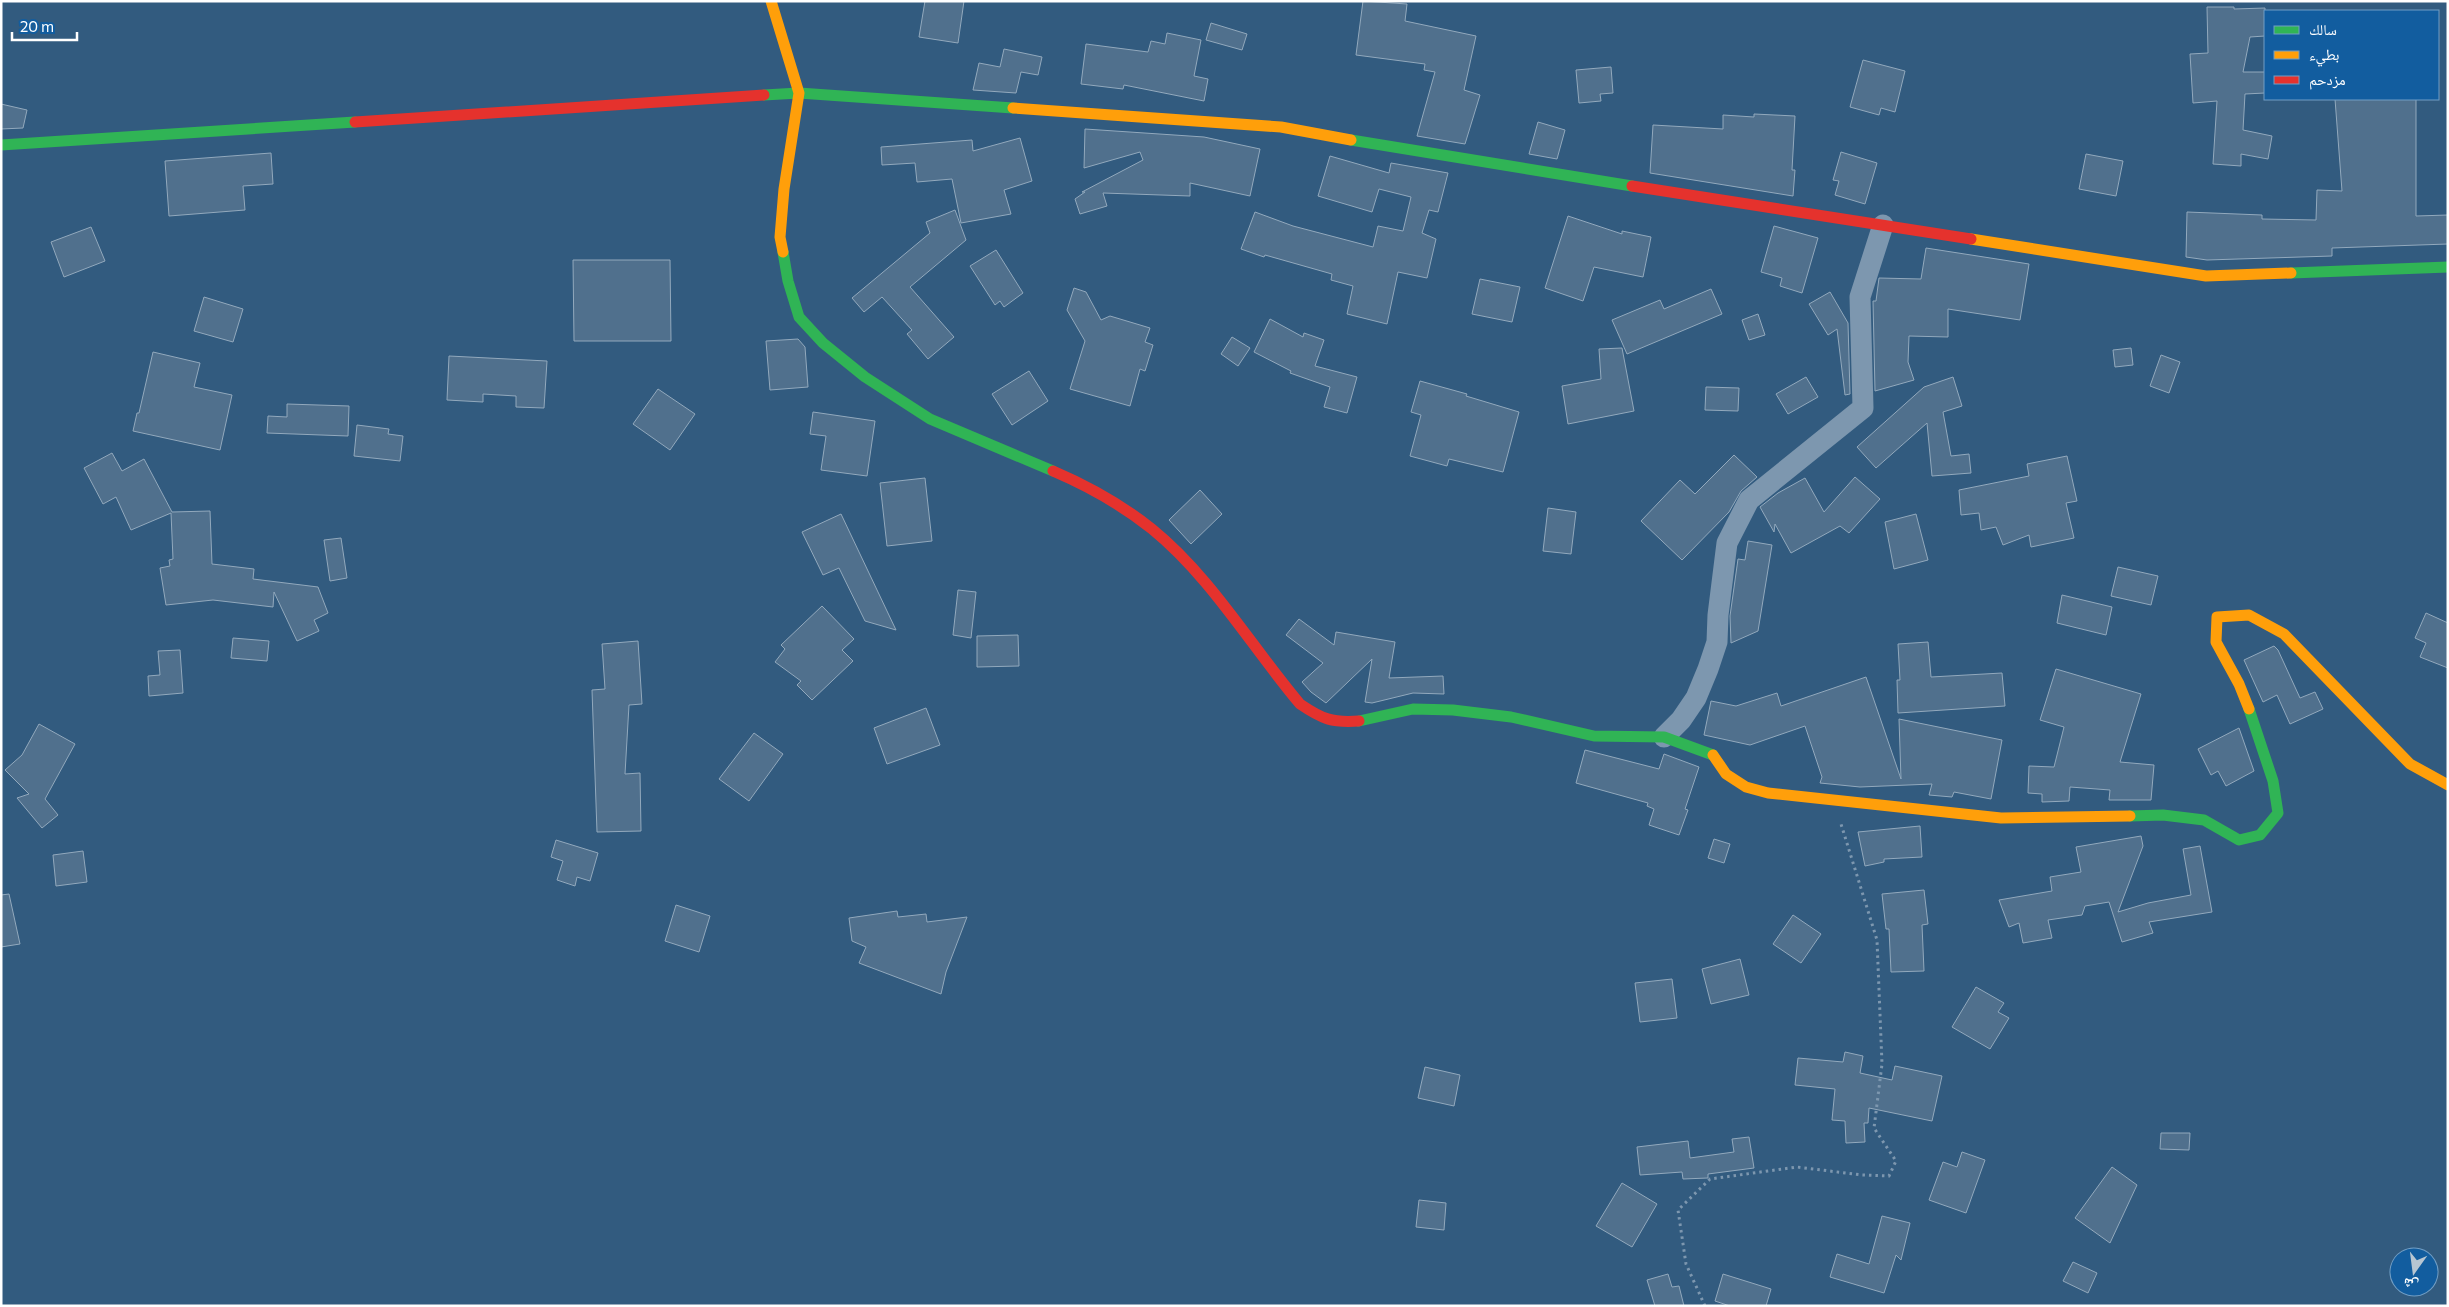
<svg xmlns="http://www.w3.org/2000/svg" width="2449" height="1307" viewBox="0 0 2449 1307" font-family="Commissioner,'Noto Naskh Arabic',sans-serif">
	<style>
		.building { fill: #50708d; stroke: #92a9bd }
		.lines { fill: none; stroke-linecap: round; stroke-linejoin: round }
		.path { stroke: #7d97af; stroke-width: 3; stroke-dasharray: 2.5 4; stroke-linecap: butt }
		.street { stroke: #7d97af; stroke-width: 21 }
		.fast { stroke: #30b455; stroke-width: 11 }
		.slow { stroke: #ff9f0a; stroke-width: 11 }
		.jam { stroke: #e5322d; stroke-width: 11 }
	</style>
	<rect width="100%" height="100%" fill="#325b7f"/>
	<g class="building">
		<path d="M925 1H964L958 43 919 37Z"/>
		<path d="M1363 1 1407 4 1405 21 1476 36 1464 90 1480 95 1465 144 1417 136 1435 72 1424 70 1425 64 1356 55Z"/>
		<path d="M2207 7H2234V9L2265 8V36L2250 37 2243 72H2265V93L2245 94 2243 130 2272 136 2268 159 2241 154V166L2213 164 2217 101 2193 103 2190 54 2208 53Z"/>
		<path d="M1211 23 1247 34 1242 50 1206 40Z"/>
		<path d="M1167 33 1201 40 1194 76 1208 79 1204 101 1124 85 1123 89 1081 84 1086 44 1148 52 1151 41 1165 44Z"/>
		<path d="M1004 49 1042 57 1038 75 1021 72 1016 93 973 90 979 63 1000 67Z"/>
		<path d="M1863 60 1905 71 1895 112 1881 108 1879 115 1850 107Z"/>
		<path d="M1611 67 1613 93 1600 94 1601 101 1579 103 1576 70Z"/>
		<path d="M2335 99H2416V216L2448 215V244L2332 248V256L2207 260 2186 257 2187 212 2262 215V219L2316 220 2317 190 2342 191Z"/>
		<path d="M1 104 27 110 23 128 1 129Z"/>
		<path d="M1754 114 1795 116 1792 170H1795L1793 196 1650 173 1653 125 1723 129V115L1754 117Z"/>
		<path d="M1538 122 1565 130 1557 159 1529 154Z"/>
		<path d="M1085 129 1204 137 1260 149 1250 196 1190 183V196L1103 193 1107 206 1080 214 1075 199 1085 192H1082L1143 160 1140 152 1084 168Z"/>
		<path d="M1020 138 1032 181 1004 190 1011 214 961 223 952 179 917 182 915 163 882 165 881 147 972 140 973 151Z"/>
		<path d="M1841 152 1877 163 1865 204 1835 195 1839 181 1833 180Z"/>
		<path d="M271 153 273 184 243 186 245 210 169 216 165 161Z"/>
		<path d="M2086 154 2123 161 2116 196 2079 189Z"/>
		<path d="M1330 156 1389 173 1391 163 1448 173 1438 212 1429 210 1422 233 1436 239 1427 278 1398 272 1387 324 1347 314 1353 286 1331 280 1332 274 1265 255 1264 257 1241 249 1255 212 1293 226 1373 247 1378 226 1403 231 1411 197 1379 189 1372 212 1318 196Z"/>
		<path d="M955 210 966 240 910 287 954 337 928 359 907 334 912 330 882 297 864 312 852 298 930 233 926 222Z"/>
		<path d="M1568 216 1622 234V231L1651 237 1643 277 1594 267 1583 301 1545 288Z"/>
		<path d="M1774 226 1818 238 1802 293 1780 286 1782 278 1761 272Z"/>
		<path d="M91 227 105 261 64 277 51 242Z"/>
		<path d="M1926 248 2029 264 2020 320 1948 309V337L1909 336 1908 362 1914 380 1875 391 1873 301H1876L1879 278 1921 279Z"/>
		<path d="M996 250 1023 293 1004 307 1000 301 995 305 970 266Z"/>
		<path d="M573 260H670L671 341H574Z"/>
		<path d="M1480 279 1520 287 1512 322 1472 314Z"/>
		<path d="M1074 288 1086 292 1101 320 1110 316 1150 328 1145 342 1153 345 1145 371 1140 369 1130 406 1070 389 1085 341 1067 310Z"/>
		<path d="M1711 289 1722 314 1627 354 1612 320 1660 300 1664 309Z"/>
		<path d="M1830 292 1848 323 1850 394 1845 395 1837 329 1828 335 1809 304Z"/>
		<path d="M204 297 243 309 233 342 194 331Z"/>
		<path d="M1758 314 1765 335 1749 340 1742 320Z"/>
		<path d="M1270 319 1303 337 1304 333 1324 340 1315 366 1357 377 1347 413 1324 407 1330 387 1290 373 1291 371 1254 352Z"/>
		<path d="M1232 337 1250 348 1238 366 1221 354Z"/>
		<path d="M798 339 805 347 808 387 770 390 766 341Z"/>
		<path d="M1622 348 1634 411 1568 424 1562 386 1601 379 1599 349Z"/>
		<path d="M2131 348 2133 365 2115 367 2113 350Z"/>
		<path d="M153 352 200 363 194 387 232 395 220 450 133 431 137 413H139Z"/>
		<path d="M2161 355 2180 362 2169 393 2150 386Z"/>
		<path d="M449 356 547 361 544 408 516 407V396L483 394V402L447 400Z"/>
		<path d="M1029 371 1048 401 1012 425 992 394Z"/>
		<path d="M1806 377 1818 397 1788 414 1776 394Z"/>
		<path d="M1953 377 1962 406 1943 412 1951 456 1969 454 1971 473 1932 476 1927 423 1876 468 1857 447 1924 387Z"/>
		<path d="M1420 381 1467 394 1466 396 1519 412 1503 472 1449 459 1447 466 1410 456 1421 415 1411 412Z"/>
		<path d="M1706 387 1739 388 1738 411 1705 410Z"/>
		<path d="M658 389 695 414 670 450 633 424Z"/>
		<path d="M287 404 349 406 348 436 267 433 268 416 287 417Z"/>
		<path d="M813 412 875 421 867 476 821 470 826 436 810 434Z"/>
		<path d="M357 425 389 429 388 434 403 436 400 461 354 456Z"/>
		<path d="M112 453 122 471 144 459 172 512 210 511 212 564 254 569 253 579 318 587 328 613 314 620 319 631 297 641 274 592 273 607 213 600 166 605 160 568 170 566 169 560 173 559 171 513 131 530 116 497 103 504 84 468Z"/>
		<path d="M1734 455 1757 477 1741 491 1729 512 1682 560 1641 521 1680 480 1695 494Z"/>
		<path d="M2067 456 2077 501 2066 503 2074 538 2031 547 2029 535 2003 545 1996 527 1981 530 1979 513 1961 515 1959 490 2029 476 2027 464Z"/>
		<path d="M1855 477 1880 499 1849 533 1840 526 1791 553 1775 524 1774 532 1760 507 1778 493 1805 478 1824 512Z"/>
		<path d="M925 478 932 541 887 546 880 483Z"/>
		<path d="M1200 490 1222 514 1191 544 1169 520Z"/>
		<path d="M1548 508 1576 512 1571 554 1543 551Z"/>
		<path d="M841 514 896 630 865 621 839 568 823 575 802 532Z"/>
		<path d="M1916 514 1928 560 1894 569 1885 522Z"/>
		<path d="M341 538 347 578 330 581 324 540Z"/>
		<path d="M1748 541 1772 545 1758 631 1731 643 1730 616 1738 559 1745 560Z"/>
		<path d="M2118 567 2158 576 2151 605 2111 596Z"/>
		<path d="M958 590 976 592 971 638 953 635Z"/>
		<path d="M2062 595 2112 607 2106 635 2057 623Z"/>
		<path d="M822 606 854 639 842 650 853 661 812 700 797 685 801 681 775 662 785 649 781 645Z"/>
		<path d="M2426 613 2448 623V668L2420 657 2426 643 2415 638Z"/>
		<path d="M1299 619 1334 645 1336 632 1395 642 1389 678 1443 676 1444 694 1413 693 1372 703 1365 702 1372 659 1326 703 1311 692 1302 682 1323 663 1286 635Z"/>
		<path d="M1018 635 1019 666 977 667V636Z"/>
		<path d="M233 638 269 641 267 661 231 658Z"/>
		<path d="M638 641 642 704 629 705 625 774 640 773 641 831 597 832 592 690 605 689 602 644Z"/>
		<path d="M1928 642 1931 677 2002 673 2005 706 1898 713 1897 680H1900L1898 644Z"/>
		<path d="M2274 646 2278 650 2300 698 2315 692 2323 709 2290 724 2277 695 2263 702 2244 660Z"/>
		<path d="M180 650 183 693 149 696 148 676 160 675 158 651Z"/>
		<path d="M2056 669 2141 694 2120 762 2154 765 2151 800H2109L2110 790 2070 787 2069 801 2042 802V794L2028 793 2029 766 2054 767 2064 727 2040 720Z"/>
		<path d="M1866 677 1901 779 1899 719 2002 740 1991 799 1954 792 1952 797 1929 795 1932 784 1860 787 1820 783 1822 777 1805 726 1750 745 1704 735 1711 701 1736 706 1777 693 1781 706Z"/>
		<path d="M926 708 940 745 887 764 874 728Z"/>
		<path d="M39 724 75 744 45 799 58 815 42 828 17 798 29 794 5 770 22 755Z"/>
		<path d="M2239 728 2254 771 2226 786 2218 771 2211 775 2198 749Z"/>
		<path d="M754 733 783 754 749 801 719 779Z"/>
		<path d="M1585 750 1659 769 1664 754 1699 767 1685 809 1688 810 1679 835 1649 825 1654 809 1647 806 1648 803 1576 783Z"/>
		<path d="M1920 826 1922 857 1884 859V862L1865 866 1858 832Z"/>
		<path d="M2141 836 2143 846 2118 912 2148 903 2191 895 2183 849 2200 846 2212 912 2149 922 2153 933 2122 942 2109 902 2085 906 2082 915 2048 920 2052 938 2023 943 2019 923 2009 927 1999 900 2052 891 2050 877 2081 872 2076 847Z"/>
		<path d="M1714 839 1730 844 1724 863 1708 858Z"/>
		<path d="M556 840 598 853 590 881 577 877 575 886 557 880 563 861 551 857Z"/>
		<path d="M83 851 87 882 56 886 53 855Z"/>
		<path d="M1924 890 1928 924 1922 925 1924 971 1891 972 1889 929H1886L1882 894Z"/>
		<path d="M9 894 20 944 1 947V895Z"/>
		<path d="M676 905 710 916 699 952 665 941Z"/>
		<path d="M897 911 898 917 926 914 927 922 967 917 946 972 941 994 859 963 866 947 852 941 849 918Z"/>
		<path d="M1793 915 1821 934 1801 963 1773 944Z"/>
		<path d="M1740 959 1749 995 1711 1004 1702 969Z"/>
		<path d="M1672 979 1677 1018 1640 1022 1635 983Z"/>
		<path d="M1976 987 2004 1003 1998 1012 2009 1018 1990 1049 1952 1027Z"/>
		<path d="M1845 1052 1863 1056 1860 1073 1892 1080 1895 1066 1942 1076 1932 1121 1869 1108 1868 1123H1864L1865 1142 1846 1143 1845 1121 1832 1120 1835 1089 1795 1085 1798 1058 1843 1062Z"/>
		<path d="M1425 1067 1460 1075 1454 1106 1418 1098Z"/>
		<path d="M2161 1133H2190L2189 1150 2160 1149Z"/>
		<path d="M1749 1137 1754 1168 1708 1174V1178L1683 1179 1682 1172 1640 1175 1637 1147 1688 1141 1690 1158 1734 1152 1732 1139Z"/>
		<path d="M1962 1152 1985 1160 1966 1213 1929 1200 1943 1162 1957 1167Z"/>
		<path d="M2112 1167 2137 1185 2110 1243 2075 1218Z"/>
		<path d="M1622 1183 1657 1204 1632 1247 1596 1226Z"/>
		<path d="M1419 1200 1446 1203 1444 1230 1416 1227Z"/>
		<path d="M1882 1216 1910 1223 1901 1260 1896 1255 1884 1293 1830 1277 1837 1254 1869 1264Z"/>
		<path d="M2073 1262 2097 1273 2088 1293 2063 1281Z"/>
		<path d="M1668 1274 1672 1287 1679 1286 1684 1306H1655L1647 1280Z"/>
		<path d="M1723 1274 1771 1289 1766 1306H1730L1715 1301Z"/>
	</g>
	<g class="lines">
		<path class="path" d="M1705 1306 1686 1264 1678 1210 1710 1179 1797 1167 1862 1175 1889 1176 1896 1161 1874 1128 1882 1064 1877 940 1841 824"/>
		<path class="street" d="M1664 737 1681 720 1696 698 1708 669 1717 642 1718 615 1727 543 1749 500 1863 408 1860 297 1883 225"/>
		<g class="fast">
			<path d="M764 95 799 93 1013 108"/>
			<path d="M1351 140 1632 186"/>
			<path d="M1 145 355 122"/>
			<path d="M783 252 788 281 799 317 823 343 865 377 930 419 1053 471"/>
			<path d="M2291 273 2448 267"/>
			<path d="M1359 721 1413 709 1453 710 1511 717 1594 736 1664 737 1713 755"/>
			<path d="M2130 816 2163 815 2204 820 2239 840 2260 835 2278 813 2273 781 2249 709"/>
		</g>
		<g class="slow">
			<path d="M771 1 799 93 784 189 780 237 783 252"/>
			<path d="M1013 108 1281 127 1351 140"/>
			<path d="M1971 239 2206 276 2291 273"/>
			<path d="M2249 709 2239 684 2216 642 2217 617 2249 615 2284 634 2410 764 2448 785"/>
			<path d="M1713 755 1726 774 1746 787 1768 793 2001 818 2130 816"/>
		</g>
		<g class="jam">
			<path d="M355 122 764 95"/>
			<path d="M1632 186 1971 239"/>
			<path d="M1053 471C1088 486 1122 505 1152 529 1211 577 1251 646 1300 704 1322 719 1332 723 1359 721"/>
		</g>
	</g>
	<rect width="2449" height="1307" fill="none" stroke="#ffffff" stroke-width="5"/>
	<rect x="2264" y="10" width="175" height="90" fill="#125d9f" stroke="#719ec5"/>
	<rect x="2274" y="26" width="25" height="8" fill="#30b455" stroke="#719ec5"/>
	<text x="2309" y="35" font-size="15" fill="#ffffff">سالك</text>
	<rect x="2274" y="51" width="25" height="8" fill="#ff9f0a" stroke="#719ec5"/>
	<text x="2309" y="60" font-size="15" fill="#ffffff">بطيء</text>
	<rect x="2274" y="76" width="25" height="8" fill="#e5322d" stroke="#719ec5"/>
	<text x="2309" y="85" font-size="15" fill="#ffffff">مزدحم</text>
	<g transform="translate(2414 1272) rotate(194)"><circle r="24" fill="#125d9f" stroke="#719ec5"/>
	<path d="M0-4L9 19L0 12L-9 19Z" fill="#b7c6d2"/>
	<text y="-8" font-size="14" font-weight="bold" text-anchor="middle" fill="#ffffff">ش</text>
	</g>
	<path d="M12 32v8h65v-8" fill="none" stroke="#ffffff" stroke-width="2.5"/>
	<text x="20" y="32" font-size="15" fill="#ffffff" stroke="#125d9f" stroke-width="4" paint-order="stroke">20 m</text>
</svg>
